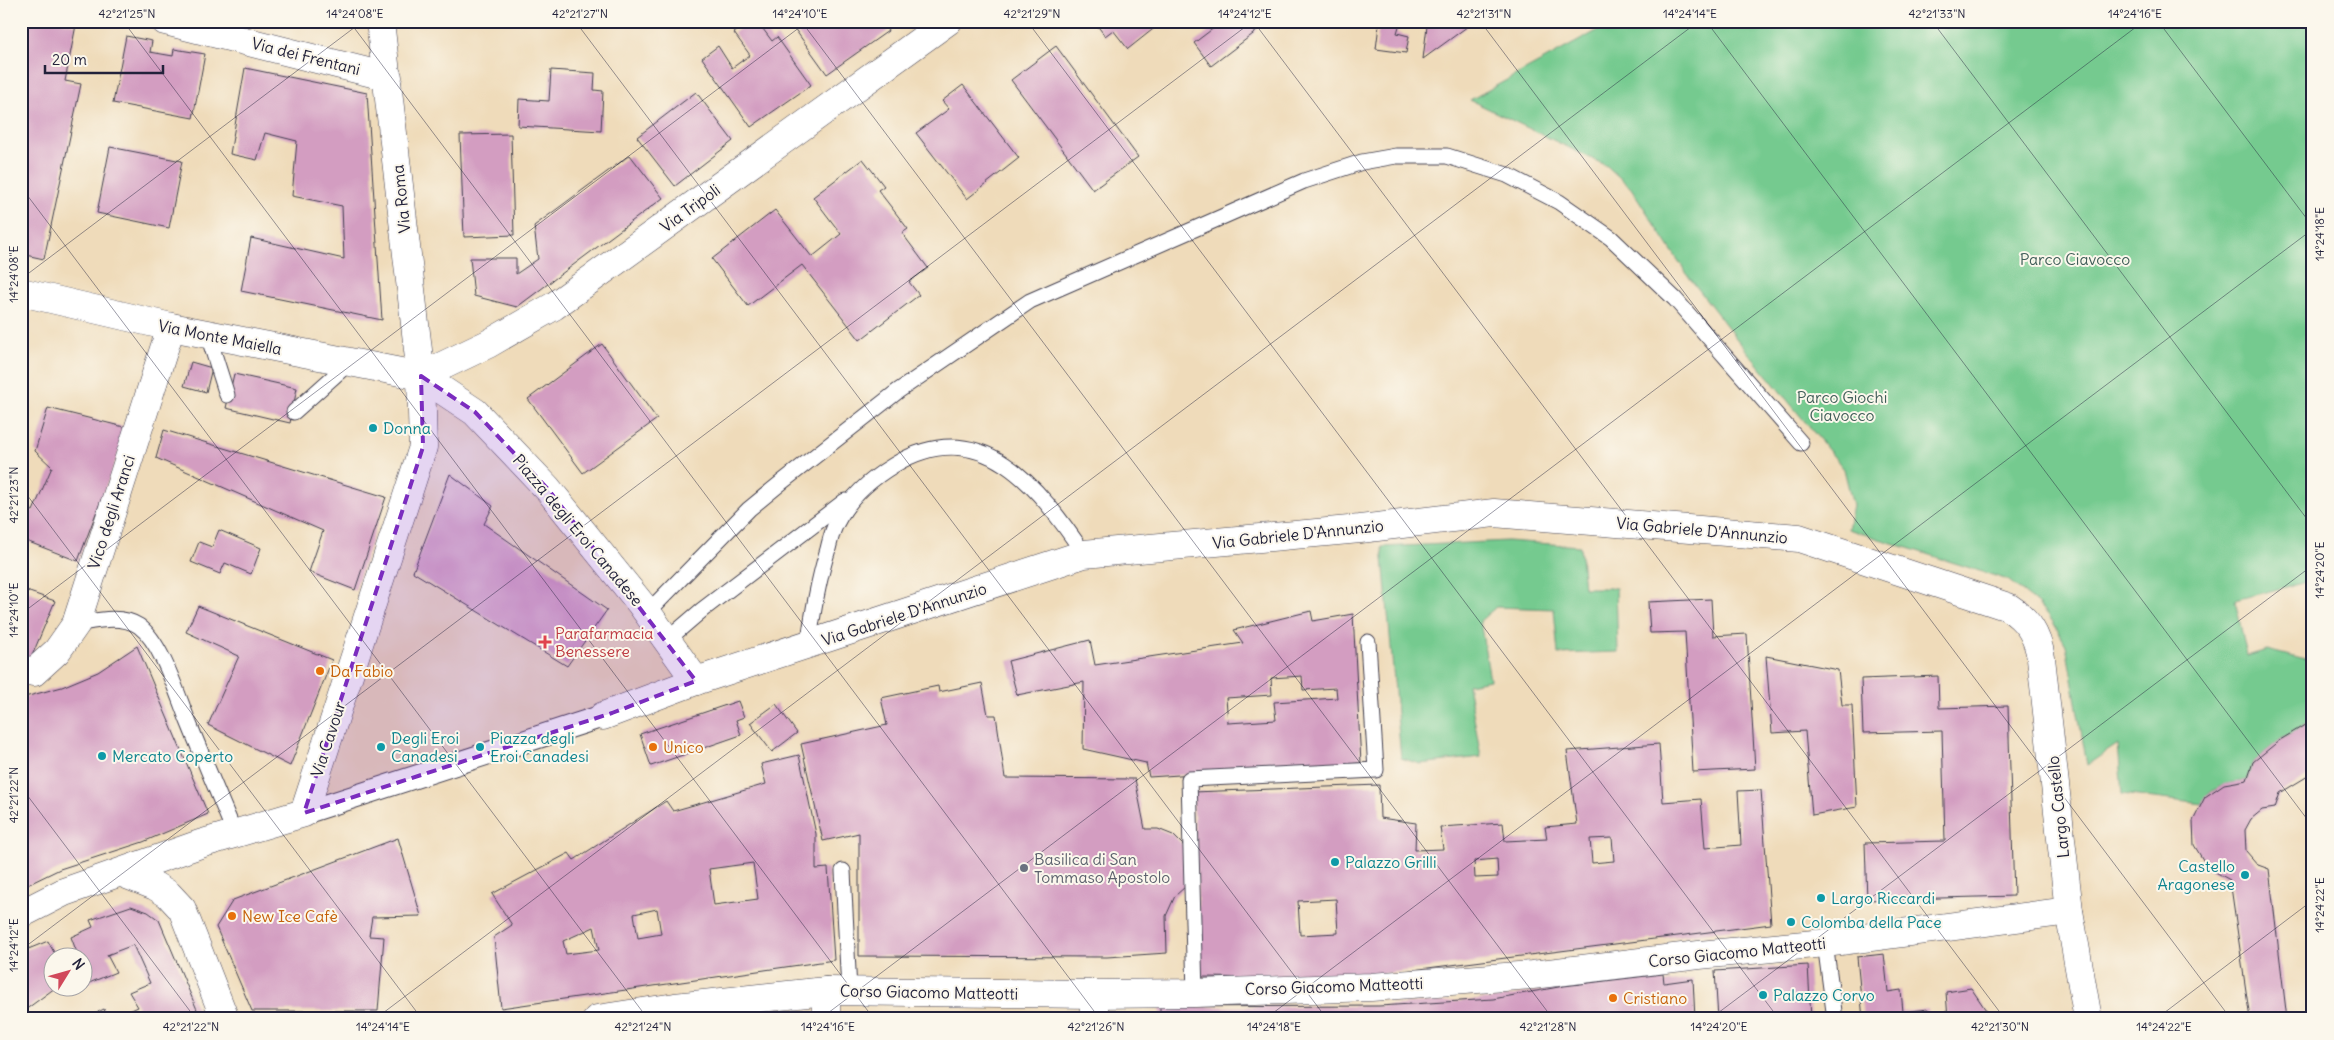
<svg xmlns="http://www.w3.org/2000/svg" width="2334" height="1040" viewBox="0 0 2334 1040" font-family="Delius,sans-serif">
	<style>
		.green { fill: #74ca8f; stroke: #4b7665 }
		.building { fill: #d39dc1; fill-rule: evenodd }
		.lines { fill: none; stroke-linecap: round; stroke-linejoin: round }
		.service-casing { stroke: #413e4e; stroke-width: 17 }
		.pedestrian-casing { stroke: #413e4e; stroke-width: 24 }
		.minor-casing { stroke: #413e4e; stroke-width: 29 }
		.tertiary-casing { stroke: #413e4e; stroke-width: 29 }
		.service { stroke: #fff; stroke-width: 15 }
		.pedestrian { stroke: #fff; stroke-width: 22 }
		.minor { stroke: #fff; stroke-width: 28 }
		.tertiary { stroke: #fff; stroke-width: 28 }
		.marked { fill: #7b2cbf; fill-opacity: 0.2; stroke: #7b2cbf; stroke-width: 4; stroke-dasharray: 10 6; stroke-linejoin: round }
		.ticks { fill: none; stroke: #22223b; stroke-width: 1; stroke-opacity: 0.45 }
		.culture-dot { fill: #0f9aa8; stroke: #fbf7ec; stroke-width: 2 }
		.health-dot { fill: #e0444e; stroke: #fbf7ec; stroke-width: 2 }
		.food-dot { fill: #e8710a; stroke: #fbf7ec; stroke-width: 2 }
		.worship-dot { fill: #6b7280; stroke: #fbf7ec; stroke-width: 2 }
		.labels { text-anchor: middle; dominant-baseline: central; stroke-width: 4; stroke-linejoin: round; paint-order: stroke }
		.street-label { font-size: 16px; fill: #22223b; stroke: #fbf7ec }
		.park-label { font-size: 16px; fill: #3f5d58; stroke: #fbf7ec }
		.culture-label { font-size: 16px; fill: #0d838f; stroke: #fbf7ec; text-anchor: start }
		.health-label { font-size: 16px; fill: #be3a42; stroke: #fbf7ec; text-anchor: start }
		.food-label { font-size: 16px; fill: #c56008; stroke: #fbf7ec; text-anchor: start }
		.worship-label { font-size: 16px; fill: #5b616d; stroke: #fbf7ec; text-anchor: start }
		.neatline { fill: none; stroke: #22223b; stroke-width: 2 }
		.ticks-label { font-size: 12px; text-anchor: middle; fill: #22223b }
	</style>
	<rect width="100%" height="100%" fill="#fbf7ec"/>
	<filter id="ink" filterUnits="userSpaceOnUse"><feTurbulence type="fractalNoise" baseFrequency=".02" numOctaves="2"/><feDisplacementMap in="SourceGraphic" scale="10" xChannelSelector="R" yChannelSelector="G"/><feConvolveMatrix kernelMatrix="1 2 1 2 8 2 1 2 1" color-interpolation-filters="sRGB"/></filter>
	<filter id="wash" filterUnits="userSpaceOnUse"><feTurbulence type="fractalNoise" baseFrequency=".0096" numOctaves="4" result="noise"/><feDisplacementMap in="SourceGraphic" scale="20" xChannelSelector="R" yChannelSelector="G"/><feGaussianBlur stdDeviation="1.12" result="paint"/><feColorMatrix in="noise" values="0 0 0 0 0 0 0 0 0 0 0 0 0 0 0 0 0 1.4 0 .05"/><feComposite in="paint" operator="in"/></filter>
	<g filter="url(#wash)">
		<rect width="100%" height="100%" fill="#efdbba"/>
		<g class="green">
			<path d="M1615 21H2313V580L2235 600 2247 656 2267 650 2313 662V720L2280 740 2253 762 2247 780C2229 783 2210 786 2202 804L2122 794 2118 744 2087 765 2066 645 2053 622 2038 604 2008 580 1848 529 1853 506 1844 469 1736 338 1689 277 1631 188 1607 166 1470 100Z"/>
			<path d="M1507 541 1580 546 1584 588H1616L1618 652 1558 654 1554 609 1496 607 1480 621 1490 680 1468 684 1481 757 1420 764 1401 758 1382 547Z"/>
		</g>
		<g id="blocks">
			<g class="building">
				<path d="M21 21H58L76 25 65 81 81 84 44 259 21 254Z"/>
				<path d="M750 21H757L772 41 777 37 811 85 751 127 702 58 718 46 732 68 750 55 734 33Z"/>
				<path d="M789 21H882L888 31 827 74Z"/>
				<path d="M1094 21H1154L1157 26 1128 49 1113 30 1105 36Z"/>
				<path d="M1223 21H1249L1257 31 1211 66 1194 43Z"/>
				<path d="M1361 21H1475L1423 59 1427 26 1400 23 1397 33 1409 36 1406 53 1376 49 1379 25Z"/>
				<path d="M126 36 152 41 150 52 173 56 174 49 205 54 193 118 113 103Z"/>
				<path d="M1056 46 1138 157 1093 190 1011 80Z"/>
				<path d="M245 68 367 93 382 320 241 291 251 238 344 259 342 206 292 196 297 141 265 133 257 160 230 154Z"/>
				<path d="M551 70 595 73 594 90 603 91 601 131 518 126 519 99 549 101Z"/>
				<path d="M963 85 1019 158 967 199 916 133 949 109 942 101Z"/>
				<path d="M696 92 733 141 675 186 637 137Z"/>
				<path d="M511 134 514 235 464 237 460 135Z"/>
				<path d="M110 147 182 161 169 228 97 213Z"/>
				<path d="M630 155 663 198 517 307 474 296 470 258H516V274L538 259 534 226Z"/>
				<path d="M863 159 884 186 878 190 908 229 902 233 928 268 909 282 919 295 860 340 802 265 748 306 712 259 775 210 812 257 841 234 813 197Z"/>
				<path d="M602 344 657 419 583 473 528 399Z"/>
				<path d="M191 362 212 368 206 392 184 386Z"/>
				<path d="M234 374 297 388 290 423 226 408Z"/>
				<path d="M48 408 128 428 78 561 21 539V507L33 511 52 467 35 451Z"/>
				<path d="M164 430 386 497 355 590 309 572 323 531 156 458Z"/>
				<path d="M450 474 493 506 484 524 607 610 567 666 413 572Z"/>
				<path d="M219 530 261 548 251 574 225 563 220 574 191 562 199 542 212 547Z"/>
				<path d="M21 589 55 601 31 658 21 654Z"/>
				<path d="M1711 599 1713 636 1747 634 1755 769 1693 772 1685 632 1650 633 1648 602Z"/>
				<path d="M198 606 332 660 290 766 208 725 239 656 186 632Z"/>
				<path d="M1311 611 1313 621 1353 614 1361 763 1149 777 1146 763 1083 749 1084 682 1017 695 1008 661 1090 640 1095 665 1243 643 1234 630ZM1302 676 1303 690 1336 688 1337 698 1274 702 1276 720 1228 723 1226 698 1272 695 1271 678Z"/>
				<path d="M137 646 208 814 143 842 60 869 21 888V698L62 687 98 672Z"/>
				<path d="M1766 656 1838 670 1842 705H1852L1857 807 1812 815 1805 731 1772 733Z"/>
				<path d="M1938 676 1939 708 2008 706 2014 896 1867 900 1865 843 1945 841 1942 731 1863 733 1861 679Z"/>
				<path d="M982 683 988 715H996L1005 778 1135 779 1145 829H1158L1173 835 1183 845 1190 861 1186 886 1175 896 1166 916 1167 953 1107 957 859 956V833L823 841 801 744 887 725 881 698 938 686 939 692Z"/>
				<path d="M738 701 744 717 736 720 741 735 651 766 640 734Z"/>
				<path d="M776 704 797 733 772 752 750 723Z"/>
				<path d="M2313 720V773L2280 793 2275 808 2262 810 2251 819 2245 830 2246 851 2258 865 2269 869 2287 1019H2250L2230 880 2208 868 2194 845 2193 821 2205 797 2224 784 2247 780 2253 762 2280 740Z"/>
				<path d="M1659 744 1663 802 1701 799 1705 848 1741 845 1738 791 1761 790 1771 924 1342 979 1201 977 1193 792 1379 785 1380 818 1416 823 1415 850 1443 849 1440 827 1503 823 1505 841 1547 839 1545 827 1577 824 1567 751ZM1612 838 1614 861 1592 863 1590 839ZM1497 859 1498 877 1475 878 1474 861ZM1336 899 1338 933 1300 935 1298 901Z"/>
				<path d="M799 755 816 834V869L828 868 834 960 501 1008 494 937 512 925 492 894 569 853 574 860 666 801 673 811 766 784 761 764ZM753 863 758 899 714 905 709 869ZM657 909 661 934 638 938 634 914ZM594 927 599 950 566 954 563 941Z"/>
				<path d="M398 838 421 916 372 917 369 936 384 937 378 1011H252L216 927 233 900Z"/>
				<path d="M131 906 148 912 159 920 201 1019H112L138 1007 129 992 150 983 133 945 107 955 116 972 89 983 82 967V958H79L71 937 93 927 90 920Z"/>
				<path d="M48 941 57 958H52V988H55L21 1013V952Z"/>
				<path d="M1884 954 1888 992 1901 990 1903 1012 1928 1009 1929 1019H1863L1857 957Z"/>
				<path d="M1808 965 1811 1019H1718L1715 971Z"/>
				<path d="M1663 974 1664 983 1693 979 1695 1019H1160V1007L1379 1006 1493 999 1564 986Z"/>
				<path d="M1971 988 1992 1019H1948L1946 992Z"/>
				<path d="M104 1009 108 1019H84Z"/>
			</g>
		</g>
	</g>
	<g filter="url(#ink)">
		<use href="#blocks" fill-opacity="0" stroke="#413e4e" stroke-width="1"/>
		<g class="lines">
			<g class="service-casing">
				<g id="service">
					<path d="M208 335 227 395"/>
					<path d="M294 412 350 362"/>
					<path d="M647 613 749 509 782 482 898 391 1030 301 1304 181 1362 162 1396 156H1447L1507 175 1559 202 1611 238 1675 299 1801 443"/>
					<path d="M76 624C95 621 121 614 139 626 162 643 177 694 188 721 203 758 219 796 235 834"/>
					<path d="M667 640 702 610 845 501"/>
					<path d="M808 646C813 613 818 581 828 549 830 541 832 531 836 524 849 498 869 480 894 465 981 412 1039 487 1084 554"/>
					<path d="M843 871 849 991"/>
					<path d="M1825 943 1835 1019"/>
					<path d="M1195 993 1189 779 1376 770 1368 642"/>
				</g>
			</g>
			<g class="pedestrian-casing">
				<path id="pedestrian" d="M304 813 603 716"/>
			</g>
			<g class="minor-casing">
				<g id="minor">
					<path d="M165 21 388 77"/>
					<path d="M421 376 475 412 548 489 641 604 696 681"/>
					<path d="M21 669 34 672 57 651 76 624 171 327"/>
					<path d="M603 716 696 681 1084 554 1360 529 1494 513 1799 538 2008 607C2028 620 2037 634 2041 658L2069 911 2088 1019"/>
					<path d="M122 873 155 886 168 894 182 909 225 1019"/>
					<path d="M21 914 64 892 200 844 304 813 423 447 421 376 380 21"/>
					<path d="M826 991V1019"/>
					<path d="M1094 994V1019"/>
					<path d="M597 1019 675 1007 826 991 1094 994 1195 993 1371 987 1532 975 1699 955 1825 943 2069 911"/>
				</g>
			</g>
			<g class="tertiary-casing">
				<path id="tertiary" d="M21 292 171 327 421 376 488 344 554 306 948 21"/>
			</g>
			<use href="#service" class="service"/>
			<use href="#pedestrian" class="pedestrian"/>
			<use href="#minor" class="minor"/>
			<use href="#tertiary" class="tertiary"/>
		</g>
	</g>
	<path class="marked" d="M421 376 475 412 548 489 696 681 612 713 304 813 423 447Z"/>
	<path class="ticks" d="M123 21 874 1019M349 21 1100 1019M575 21 1327 1019M801 21 1553 1019M1027 21 1779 1019M1253 21 2005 1019M1480 21 2231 1019M1706 21 2313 827M1932 21 2313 527M2158 21 2313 227M21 187 648 1019M21 279 363 21M21 487 422 1019M21 614 808 21M21 787 196 1019M21 950 1253 21M375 1019 1699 21M820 1019 2144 21M1265 1019 2313 229M1710 1019 2313 565M2156 1019 2313 900"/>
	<g class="culture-dot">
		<circle cx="373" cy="428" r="5"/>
		<circle cx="381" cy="747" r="5"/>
		<circle cx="480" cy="747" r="5"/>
		<circle cx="102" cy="756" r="5"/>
		<circle cx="1335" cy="862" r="5"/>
		<circle cx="2245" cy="875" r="5"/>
		<circle cx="1821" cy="898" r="5"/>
		<circle cx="1791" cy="922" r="5"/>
		<circle cx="1763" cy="995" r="5"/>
	</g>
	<path class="health-dot" d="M542.5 634.5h5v5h5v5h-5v5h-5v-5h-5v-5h5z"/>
	<g class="food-dot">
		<circle cx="320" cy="671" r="5"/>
		<circle cx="653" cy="747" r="5"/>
		<circle cx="232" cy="916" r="5"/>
		<circle cx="1613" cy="998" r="5"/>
	</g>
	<circle class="worship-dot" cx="1024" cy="868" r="5"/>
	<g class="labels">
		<g class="street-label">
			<text transform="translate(306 56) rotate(14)">Via dei Frentani</text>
			<text transform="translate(401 199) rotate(-96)">Via Roma</text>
			<text transform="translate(690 208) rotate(-36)">Via Tripoli</text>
			<text transform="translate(220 337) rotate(11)">Via Monte Maiella</text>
			<text transform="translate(111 512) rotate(-72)">Vico degli Aranci</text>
			<text transform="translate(578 530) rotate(50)">Piazza degli Eroi Canadese</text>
			<text transform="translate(1702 530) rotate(5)">Via Gabriele D'Annunzio</text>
			<text transform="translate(1298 534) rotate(-6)">Via Gabriele D'Annunzio</text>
			<text transform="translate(904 614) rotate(-18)">Via Gabriele D'Annunzio</text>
			<text transform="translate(328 739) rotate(-72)">Via Cavour</text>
			<text transform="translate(2058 807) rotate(-96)">Largo Castello</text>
			<text transform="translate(1737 952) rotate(-6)">Corso Giacomo Matteotti</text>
			<text transform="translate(1334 986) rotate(-2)">Corso Giacomo Matteotti</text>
			<text transform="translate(929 992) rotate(1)">Corso Giacomo Matteotti</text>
		</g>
		<g class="park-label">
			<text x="2075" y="259">Parco Ciavocco</text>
			<text x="1842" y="397">Parco Giochi<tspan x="1842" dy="18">Ciavocco</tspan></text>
		</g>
		<g class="culture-label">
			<text x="383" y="428">Donna</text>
			<text x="391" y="738">Degli Eroi<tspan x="391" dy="18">Canadesi</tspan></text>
			<text x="490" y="738">Piazza degli<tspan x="490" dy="18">Eroi Canadesi</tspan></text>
			<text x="112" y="756">Mercato Coperto</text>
			<text x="1345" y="862">Palazzo Grilli</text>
			<text x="2235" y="866" text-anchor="end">Castello<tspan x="2235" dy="18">Aragonese</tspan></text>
			<text x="1831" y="898">Largo Riccardi</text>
			<text x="1801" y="922">Colomba della Pace</text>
			<text x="1773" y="995">Palazzo Corvo</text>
		</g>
		<g class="health-label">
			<text x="555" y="633">Parafarmacia<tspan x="555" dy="18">Benessere</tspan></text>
		</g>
		<g class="food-label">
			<text x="330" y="671">Da Fabio</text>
			<text x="663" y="747">Unico</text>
			<text x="242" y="916">New Ice Cafè</text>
			<text x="1623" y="998">Cristiano</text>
		</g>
		<g class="worship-label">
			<text x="1034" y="859">Basilica di San<tspan x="1034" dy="18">Tommaso Apostolo</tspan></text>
		</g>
	</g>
	<rect width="2334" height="1040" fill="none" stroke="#fbf7ec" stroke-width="55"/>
	<g transform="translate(68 972) rotate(53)"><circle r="24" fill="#fbf7ec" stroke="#a4a2a5"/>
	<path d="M0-4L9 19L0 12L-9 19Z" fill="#d1495b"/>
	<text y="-8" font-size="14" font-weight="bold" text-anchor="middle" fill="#22223b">N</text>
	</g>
	<path d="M45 65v8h118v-8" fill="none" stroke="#22223b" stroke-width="2.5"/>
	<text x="52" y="65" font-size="15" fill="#22223b" stroke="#fbf7ec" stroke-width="4" paint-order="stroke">20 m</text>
	<rect x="28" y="28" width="2278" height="984" class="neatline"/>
	<g class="ticks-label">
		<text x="127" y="18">42°21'25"N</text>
		<text x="355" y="18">14°24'08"E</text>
		<text x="580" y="18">42°21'27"N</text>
		<text x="800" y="18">14°24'10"E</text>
		<text x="1032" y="18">42°21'29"N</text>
		<text x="1245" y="18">14°24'12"E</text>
		<text x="1484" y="18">42°21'31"N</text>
		<text x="1690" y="18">14°24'14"E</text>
		<text x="1937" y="18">42°21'33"N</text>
		<text x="2135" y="18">14°24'16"E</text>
		<text transform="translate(2320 234) rotate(-90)" y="4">14°24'18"E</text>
		<text transform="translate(14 274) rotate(-90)" y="4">14°24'08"E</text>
		<text transform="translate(14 495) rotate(-90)" y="4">42°21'23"N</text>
		<text transform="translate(2320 570) rotate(-90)" y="4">14°24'20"E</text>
		<text transform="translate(14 610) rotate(-90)" y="4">14°24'10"E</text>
		<text transform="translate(14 795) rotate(-90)" y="4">42°21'22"N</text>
		<text transform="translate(2320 905) rotate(-90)" y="4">14°24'22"E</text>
		<text transform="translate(14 945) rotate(-90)" y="4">14°24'12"E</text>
		<text x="191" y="1031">42°21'22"N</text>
		<text x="383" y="1031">14°24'14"E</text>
		<text x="643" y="1031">42°21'24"N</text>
		<text x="828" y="1031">14°24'16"E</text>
		<text x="1096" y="1031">42°21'26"N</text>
		<text x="1274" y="1031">14°24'18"E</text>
		<text x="1548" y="1031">42°21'28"N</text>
		<text x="1719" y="1031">14°24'20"E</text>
		<text x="2000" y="1031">42°21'30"N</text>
		<text x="2164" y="1031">14°24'22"E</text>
	</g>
</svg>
